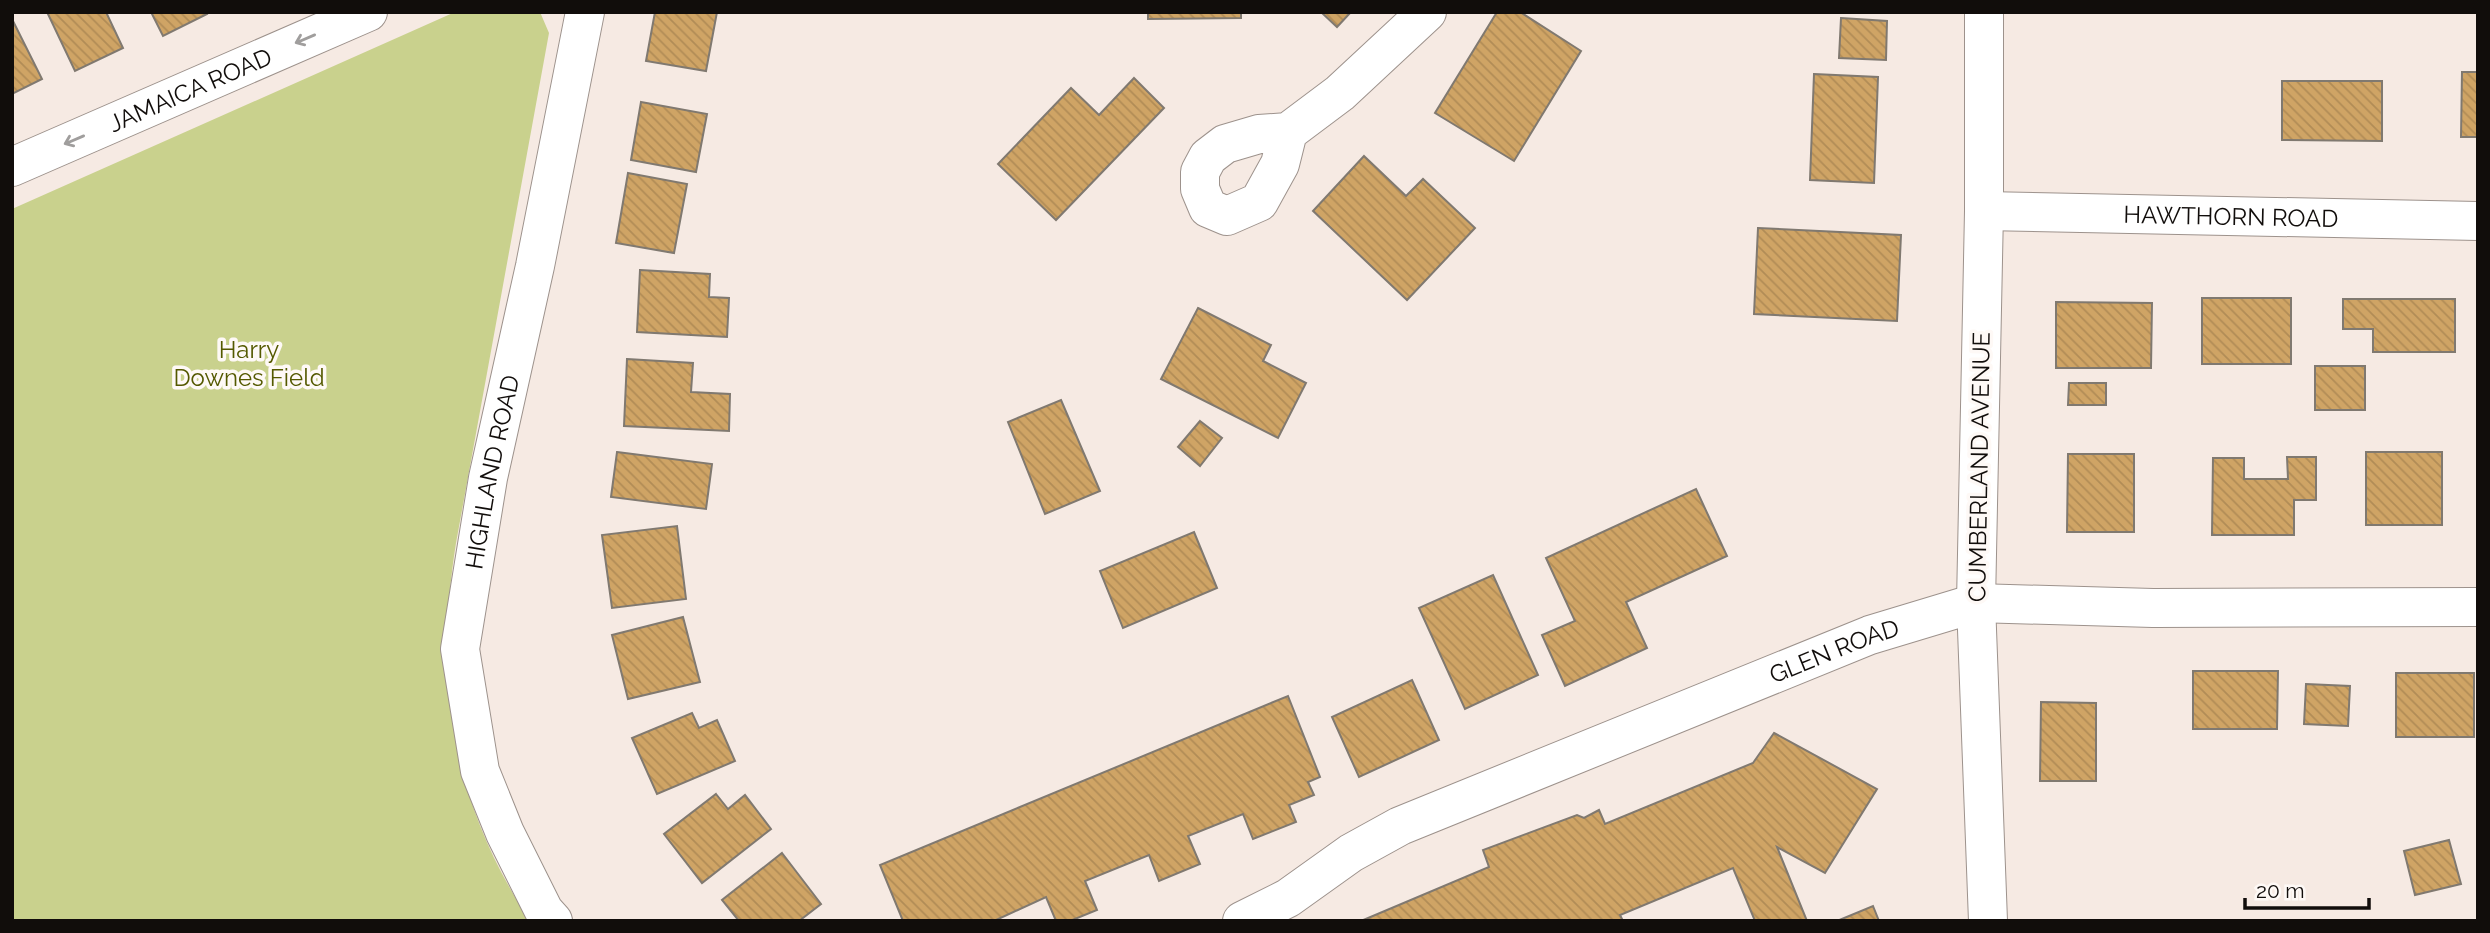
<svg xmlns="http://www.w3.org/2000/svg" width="2490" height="933" viewBox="0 0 2490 933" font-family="Raleway,sans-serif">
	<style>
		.green { fill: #c9d18d }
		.building { fill: url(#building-back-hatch); stroke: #807970; stroke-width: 2 }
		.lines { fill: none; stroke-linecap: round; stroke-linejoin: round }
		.street-casing { stroke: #9d928c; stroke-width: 40 }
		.street { stroke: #fff; stroke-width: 38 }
		.oneway { stroke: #a09e9d }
		.labels { text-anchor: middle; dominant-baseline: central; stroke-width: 7; stroke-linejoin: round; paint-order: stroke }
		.street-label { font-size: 24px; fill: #110d0b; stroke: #fef9f6 }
		.park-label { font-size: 24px; fill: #545900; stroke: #fef9f6 }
	</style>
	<defs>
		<pattern id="building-back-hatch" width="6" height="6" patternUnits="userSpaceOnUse" patternTransform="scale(1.75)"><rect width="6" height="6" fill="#cfa465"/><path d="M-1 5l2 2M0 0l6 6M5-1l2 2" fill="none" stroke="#b18c56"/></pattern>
	</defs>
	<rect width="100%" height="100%" fill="#f6eae3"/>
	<path class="green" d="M455 12H540L549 33 456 543C434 681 452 803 530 921H12V209Z"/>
	<g class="building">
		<path d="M47 12H106L123 48 75 71Z"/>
		<path d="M151 12H206L207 14 163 36Z"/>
		<path d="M655 12H717L706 71 646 61Z"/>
		<path d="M1148 12H1241V18L1148 19Z"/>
		<path d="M1321 12H1351L1337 27Z"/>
		<path d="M1497 12H1520L1581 51 1514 161 1435 113Z"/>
		<path d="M1841 18 1887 21 1886 60 1839 58Z"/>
		<path d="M12 19 42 79 12 94Z"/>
		<path d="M2462 72H2478V137H2461Z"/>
		<path d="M1814 74 1878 77 1874 183 1810 180Z"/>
		<path d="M1134 78 1164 108 1056 220 998 164 1071 88 1099 115Z"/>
		<path d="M2282 81H2382V141L2282 140Z"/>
		<path d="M641 102 707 114 696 172 631 160Z"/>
		<path d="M1364 156 1406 196 1423 179 1475 228 1407 300 1313 211Z"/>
		<path d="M628 173 687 184 674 253 616 243Z"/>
		<path d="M1758 228 1901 235 1897 321 1754 314Z"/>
		<path d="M640 270 710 274 709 297 729 298 727 337 637 332Z"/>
		<rect x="2202" y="298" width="89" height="66"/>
		<path d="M2343 299H2455V352H2373V329H2343Z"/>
		<path d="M2056 302 2152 303 2151 368H2056Z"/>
		<path d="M1198 308 1271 345 1263 361 1306 383 1278 438 1161 379Z"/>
		<path d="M627 359 693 363 691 392 730 394 729 431 624 426Z"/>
		<rect x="2315" y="366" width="50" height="44"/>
		<path d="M2069 383H2106V405H2068Z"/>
		<path d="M1061 400 1100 491 1045 514 1008 422Z"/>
		<path d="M1200 421 1222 438 1200 466 1178 447Z"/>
		<path d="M617 452 712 464 706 509 611 497Z"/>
		<rect x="2366" y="452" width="76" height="73"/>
		<path d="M2068 454H2134V532H2067Z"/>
		<path d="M2287 457H2316V500H2294V535H2212L2213 458H2244V479H2288Z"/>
		<path d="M1696 489 1727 556 1626 602 1647 648 1565 686 1542 635 1575 621 1546 558Z"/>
		<path d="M677 526 686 599 612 608 602 535Z"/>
		<path d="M1194 532 1217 588 1123 628 1100 571Z"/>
		<path d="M1493 575 1538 675 1465 709 1419 608Z"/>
		<path d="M683 617 700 682 628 699 612 635Z"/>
		<path d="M2193 671H2278L2277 729H2193Z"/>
		<rect x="2396" y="673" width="78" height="64"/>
		<path d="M1412 680 1439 740 1359 777 1332 717Z"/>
		<path d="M2306 684 2350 686 2348 726 2304 724Z"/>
		<path d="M1288 696 1320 777 1308 782 1314 795 1289 805 1296 822 1253 839 1243 814 1188 836 1200 864 1159 881 1149 855 1085 881 1097 910 1070 921H1056L1046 897 994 921H903L880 865Z"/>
		<path d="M2041 702 2096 703V781H2040Z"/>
		<path d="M692 713 699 728 717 720 735 761 657 794 632 738Z"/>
		<path d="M1774 733 1877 789 1825 873 1777 847 1807 921H1755L1733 868 1620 915 1623 921H1361L1489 867 1483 850 1577 815 1584 818 1599 810 1605 824 1753 763Z"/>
		<path d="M716 794 728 809 745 795 771 829 702 883 664 834Z"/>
		<path d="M2449 840 2461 884 2415 895 2404 851Z"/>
		<path d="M782 853 821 904 799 921H739L722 900Z"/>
		<path d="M1873 906 1879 921H1837Z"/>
	</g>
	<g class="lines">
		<g class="street-casing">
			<g id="street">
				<path d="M1984 12V211L1976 603 1988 921"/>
				<path d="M1288 132 1280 164 1259 202 1227 216 1208 208 1200 189V172L1208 157 1225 144 1259 134 1288 132 1340 93 1427 12"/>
				<path id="s1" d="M12 167 368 12"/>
				<path id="s2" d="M1984 211 2478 221"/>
				<path id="s3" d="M553 921 544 911 505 833 480 771 460 649 488 478 535 266 585 12"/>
				<path id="s4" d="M1242 921 1288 898 1351 853 1400 826 1870 635 1976 603 2153 608 2478 607"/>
			</g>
		</g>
		<use href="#street" class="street"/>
	</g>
	<defs><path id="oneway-shaft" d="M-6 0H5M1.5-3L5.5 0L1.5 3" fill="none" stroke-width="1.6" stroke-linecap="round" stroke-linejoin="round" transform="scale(1.75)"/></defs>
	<g class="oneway">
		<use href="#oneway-shaft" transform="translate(305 39) rotate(157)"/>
		<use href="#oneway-shaft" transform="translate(74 140) rotate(157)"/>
	</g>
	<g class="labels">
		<g class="street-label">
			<text stroke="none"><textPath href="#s1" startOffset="194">JAMAICA ROAD</textPath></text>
			<text stroke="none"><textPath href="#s2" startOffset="247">HAWTHORN ROAD</textPath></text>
			<text transform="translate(1979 467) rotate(-89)">CUMBERLAND AVENUE</text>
			<text stroke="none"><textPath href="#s3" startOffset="471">HIGHLAND ROAD</textPath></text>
			<text stroke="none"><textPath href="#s4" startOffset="653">GLEN ROAD</textPath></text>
		</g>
		<g class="park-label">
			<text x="249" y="349">Harry<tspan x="249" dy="28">Downes Field</tspan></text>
		</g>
	</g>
	<rect width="2490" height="933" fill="none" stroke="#110d0b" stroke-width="28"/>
	<path d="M2245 898v10h124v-10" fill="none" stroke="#110d0b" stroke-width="3.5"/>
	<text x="2256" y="898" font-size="21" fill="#110d0b" stroke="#fef9f6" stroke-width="5" paint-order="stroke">20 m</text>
</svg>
